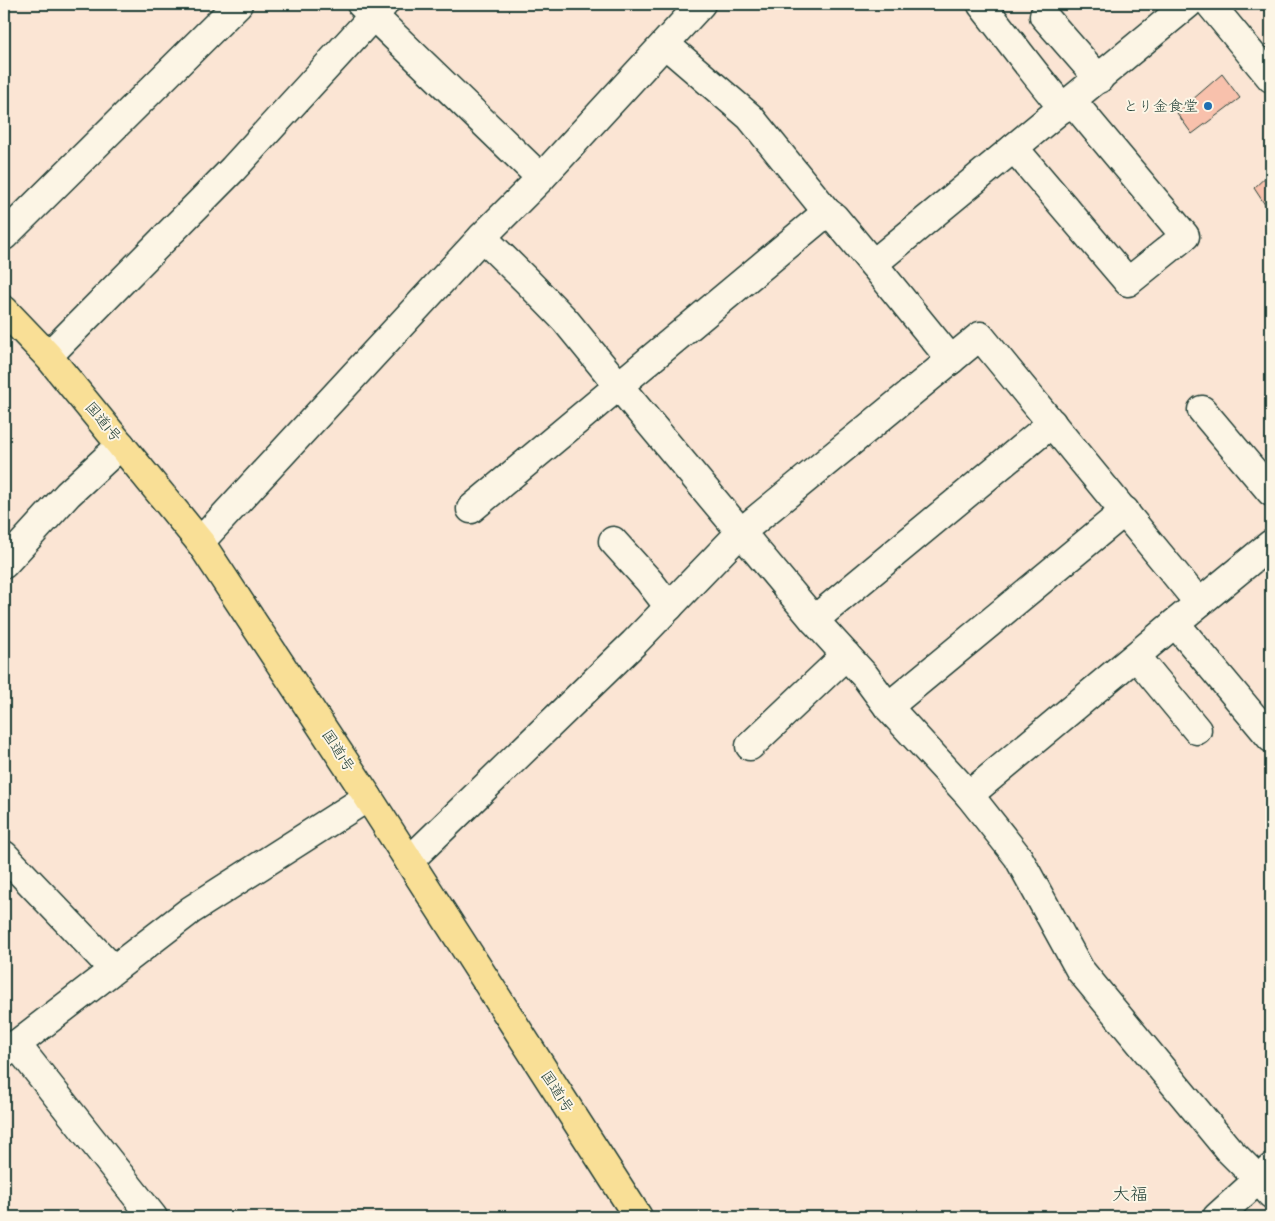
<svg xmlns="http://www.w3.org/2000/svg" width="1275" height="1221" viewBox="0 0 1275 1221" font-family="'Architects Daughter','Klee One',sans-serif">
	<style>
		.building { fill: #f8c1ac; stroke: #1f3d34 }
		.lines { fill: none; stroke-linecap: round; stroke-linejoin: round }
		.minor-casing { stroke: #1f3d34; stroke-width: 31 }
		.highway-casing { stroke: #1f3d34; stroke-width: 31 }
		.minor { stroke: #fcf5e5; stroke-width: 28 }
		.highway { stroke: #f9df96; stroke-width: 28 }
		.poi-dot { fill: #1f6fb2; stroke: #fcf5e5; stroke-width: 2 }
		.labels { text-anchor: middle; dominant-baseline: central; stroke-width: 4; stroke-linejoin: round; paint-order: stroke }
		.poi-label { font-size: 15px; fill: #1f3d34; stroke: #fcf5e5; text-anchor: end }
		.street-label { font-size: 15px; fill: #1f3d34; stroke: #fcf5e5 }
		.quarter-label { font-size: 18px; fill: #1f3d34; stroke: #fcf5e5 }
	</style>
	<rect width="100%" height="100%" fill="#fbe5d4"/>
	<filter id="ink" filterUnits="userSpaceOnUse"><feTurbulence type="fractalNoise" baseFrequency=".02" numOctaves="2"/><feDisplacementMap in="SourceGraphic" scale="10" xChannelSelector="R" yChannelSelector="G"/><feConvolveMatrix kernelMatrix="1 2 1 2 8 2 1 2 1" color-interpolation-filters="sRGB"/></filter>
	<g filter="url(#ink)">
		<g class="building">
			<path d="M1222 74 1240 98 1192 134 1177 113Z"/>
			<path d="M1271 172V214L1254 188Z"/>
		</g>
		<g class="lines">
			<g class="minor-casing">
				<g id="minor">
					<path d="M361 4 541 178"/>
					<path d="M1210 4 1271 78"/>
					<path d="M982 5C1009 39 1034 74 1063 108"/>
					<path d="M1044 16 1099 79"/>
					<path d="M665 44 750 117 827 212 834 217 873 264 1188 4"/>
					<path d="M1014 148 1128 282 1185 236 1072 101"/>
					<path d="M4 236 238 4"/>
					<path d="M482 237 526 280 565 320 618 385 814 620 865 676 888 707 969 795 1018 857 1080 970 1228 1149 1258 1179 1271 1194"/>
					<path d="M873 264 951 360"/>
					<path d="M48 356 233 169 384 4"/>
					<path d="M1202 410 1271 492"/>
					<path d="M471 509 827 212"/>
					<path d="M613 541 649 581 669 607"/>
					<path d="M200 542 482 237 541 178 701 4"/>
					<path d="M4 564 68 494 121 445"/>
					<path d="M814 620 1052 423"/>
					<path d="M1175 623 1271 738"/>
					<path d="M1136 656 1197 730"/>
					<path d="M888 707 1125 511"/>
					<path d="M750 746 846 655"/>
					<path d="M969 795 1175 623 1271 544"/>
					<path d="M4 855 113 969"/>
					<path d="M409 861 634 643 741 532 980 336 1199 603"/>
					<path d="M16 1044 153 1217"/>
					<path d="M4 1054 191 910 368 797"/>
					<path d="M1217 1217 1271 1168"/>
				</g>
			</g>
			<g class="highway-casing">
				<path id="highway" d="M4 310 48 356 200 542 368 797 638 1217"/>
			</g>
			<use href="#minor" class="minor"/>
			<use href="#highway" class="highway"/>
		</g>
	</g>
	<circle class="poi-dot" cx="1208" cy="106" r="5"/>
	<g class="labels">
		<g class="poi-label">
			<text x="1198" y="106">とり金食堂</text>
		</g>
		<g class="street-label">
			<text transform="translate(103 422) rotate(50)">国道1号</text>
			<text transform="translate(338 751) rotate(57)">国道1号</text>
			<text transform="translate(557 1092) rotate(57)">国道1号</text>
		</g>
		<g class="quarter-label">
			<text x="1130" y="1194">大福</text>
		</g>
	</g>
	<rect width="1275" height="1221" fill="none" stroke="#fcf5e5" stroke-width="20"/>
	<rect x="10" y="10" width="1255" height="1201" fill="none" stroke="#1f3d34" stroke-width="2" filter="url(#ink)"/>
</svg>
